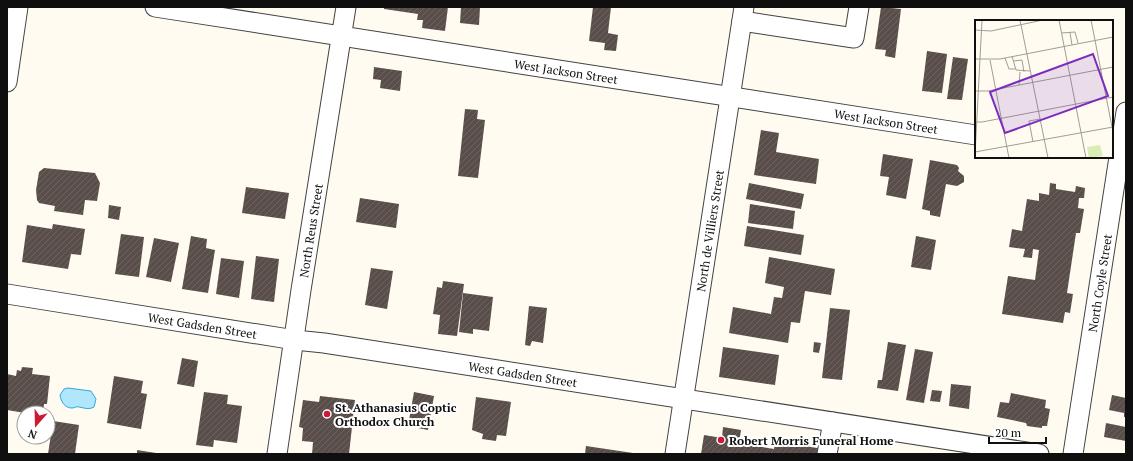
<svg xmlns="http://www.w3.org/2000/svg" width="1133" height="461" viewBox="0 0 1133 461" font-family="'PT Serif',serif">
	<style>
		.water { fill: #b0e7fc; stroke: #30a7da }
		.building { fill: url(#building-hatch) }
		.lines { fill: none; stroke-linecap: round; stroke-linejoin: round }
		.minor-casing { stroke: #424242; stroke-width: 21 }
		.minor { stroke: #fff; stroke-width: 19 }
		.poi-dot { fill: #cd1933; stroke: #fff; stroke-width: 1.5 }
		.labels { text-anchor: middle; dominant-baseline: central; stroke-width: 4; stroke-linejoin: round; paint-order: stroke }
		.street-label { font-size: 12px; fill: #0f0f0f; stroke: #fff }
		.poi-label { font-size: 12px; font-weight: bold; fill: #0f0f0f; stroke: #fff; text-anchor: start }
		.inset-road { fill: none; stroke: #9f9d97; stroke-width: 1 }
		.view { fill: #7b2cbf; fill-opacity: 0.15; stroke: #7b2cbf; stroke-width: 2 }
		.inset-edge { fill: none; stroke: #0f0f0f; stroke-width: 2 }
	</style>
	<defs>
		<pattern id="building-hatch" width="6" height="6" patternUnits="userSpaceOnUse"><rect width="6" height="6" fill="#594e4a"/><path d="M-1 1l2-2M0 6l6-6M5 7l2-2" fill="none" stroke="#6c6360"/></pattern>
	</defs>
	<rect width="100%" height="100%" fill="#fffbf1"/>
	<path class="water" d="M68 388 91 391 96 399 94 407C88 410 85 408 79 407 77 406 74 408 72 408 65 408 61 402 60 395L64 389Z"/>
	<g class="building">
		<path d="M384 7H448L445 31 422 28 423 20H417L418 14 384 9Z"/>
		<path d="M461 7H480L479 25 460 23Z"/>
		<path d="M593 7H611L608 33 618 35 616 51 604 50 605 43 589 41Z"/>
		<path d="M881 7 901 9 895 58 885 56 886 50 875 49Z"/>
		<path d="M927 51 947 54 942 93 922 91Z"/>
		<path d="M953 57 968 59 962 100 947 99Z"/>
		<path d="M374 67 402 71 400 91 380 88 381 80 373 79Z"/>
		<path d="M465 109 478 110 477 119 485 120 478 178 458 176Z"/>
		<path d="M761 130 779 133 776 152 819 159 816 184 754 175Z"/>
		<path d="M883 154 913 159 906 199 886 195 889 177 880 176Z"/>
		<path d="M930 160 957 165 959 168 958 171 964 176V182L957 186 946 184 940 217 930 215V211L922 209Z"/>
		<path d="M44 168 95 173 100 183 97 201 85 200 83 215 54 211 55 206 39 203 37 200 36 190 39 172Z"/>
		<path d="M749 183 804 194 801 209 746 199Z"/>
		<path d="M1050 183 1056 184V189L1075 192 1076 186 1085 188 1084 198H1079L1078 208 1084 209 1080 233H1076L1067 293 1073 294 1070 313 1065 312 1063 323 1002 314 1008 276 1035 280 1039 250 1033 249 1032 258 1023 257 1025 249 1009 247 1012 229 1022 231 1027 199 1039 201V193L1049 195Z"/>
		<path d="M246 187 289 193 285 219 242 213Z"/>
		<path d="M360 198 399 204 396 228 356 222Z"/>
		<path d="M750 204 795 211 793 229 748 223Z"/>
		<path d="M109 205 121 207 119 220 108 218Z"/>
		<path d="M53 224 85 229 81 255 71 254 68 269 22 262 27 225 52 229Z"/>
		<path d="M747 226 804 235 801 255 744 246Z"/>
		<path d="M121 234 144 237 139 277 115 274Z"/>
		<path d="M191 236 207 239 206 248 215 250 208 293 182 289Z"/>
		<path d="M916 236 936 240 931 270 911 267Z"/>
		<path d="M154 238 179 243 171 282 146 277Z"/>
		<path d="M256 256 279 259 274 302 251 299Z"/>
		<path d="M769 257 835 269 831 295 805 291 800 323 791 322 788 343 729 333 733 307 771 314 774 297 782 298 784 287 765 283Z"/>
		<path d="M221 258 244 261 239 298 216 294Z"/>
		<path d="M371 268 393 271 387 309 365 305Z"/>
		<path d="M443 281 464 284 457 336 438 334 440 315 433 314 437 287 442 288Z"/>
		<path d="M463 293 493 297 489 331 473 329V334L459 332Z"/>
		<path d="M529 306 547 308 543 343 532 341 530 346 525 345Z"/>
		<path d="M830 308 850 310 842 380 822 378Z"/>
		<path d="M814 342 821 343 819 353 813 352Z"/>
		<path d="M888 342 906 345 898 391 877 388 878 380H882Z"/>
		<path d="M723 347 779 355 775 385 719 377Z"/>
		<path d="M915 349 933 352 924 403 906 400Z"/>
		<path d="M182 358 198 361 194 387 177 384Z"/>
		<path d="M22 367 33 368 32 374 50 376 47 404H44L43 413H25L7 410V374L16 376 17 370 21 371Z"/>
		<path d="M114 376 143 381 141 393 147 394 141 429 107 423Z"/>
		<path d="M951 384 971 386 969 409 949 406Z"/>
		<path d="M932 390 942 391 940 402 930 401Z"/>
		<path d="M204 392 228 395 227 404 242 406 237 443 214 440 213 447 196 445Z"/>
		<path d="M414 392 434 396 428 430 408 426Z"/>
		<path d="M1011 393 1046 400 1045 408 1050 409 1047 426H1042V428L1027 426 1026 423 997 417 1000 402 1009 403Z"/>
		<path d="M1112 395 1126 398V417H1124V413L1109 410Z"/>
		<path d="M320 396 355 400 349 454H312L313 442 302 441 303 428 299 427 303 400 319 402Z"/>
		<path d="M476 397 511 402 506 436 497 435 496 441 482 439 483 434 472 430Z"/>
		<path d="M53 421 79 425 75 454H48Z"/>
		<path d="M1106 423 1126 427V441L1104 437Z"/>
		<path d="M723 427 741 430 739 443 774 449 775 441 823 449 822 454H701L704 435 722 438Z"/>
		<path d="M586 446 633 453V454H585Z"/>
		<path d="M137 450 156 453V454H137Z"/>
	</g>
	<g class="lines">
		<g class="minor-casing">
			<g id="minor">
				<path id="s1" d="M155 7 976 135"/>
				<path d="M742 21 854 38 859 7"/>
				<path d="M7 82 18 7"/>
				<path id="s2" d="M7 294 295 340 324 343 1039 454"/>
				<path id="s3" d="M277 454 301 290 346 7"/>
				<path id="s4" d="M675 454 744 7"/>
				<path d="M827 454 833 422"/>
				<path id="s5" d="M1073 454 1126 112"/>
			</g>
		</g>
		<use href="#minor" class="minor"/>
	</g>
	<g class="poi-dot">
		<circle cx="327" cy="414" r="4"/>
		<circle cx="721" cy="440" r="4"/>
	</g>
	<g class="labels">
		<g class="street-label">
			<text stroke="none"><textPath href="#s1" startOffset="416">West Jackson Street</textPath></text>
			<text stroke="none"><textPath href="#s1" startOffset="740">West Jackson Street</textPath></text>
			<text stroke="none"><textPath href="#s3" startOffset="226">North Reus Street</textPath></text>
			<text stroke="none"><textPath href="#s4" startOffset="226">North de Villiers Street</textPath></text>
			<text stroke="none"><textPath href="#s5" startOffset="173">North Coyle Street</textPath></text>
			<text stroke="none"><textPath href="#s2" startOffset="198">West Gadsden Street</textPath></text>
			<text stroke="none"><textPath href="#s2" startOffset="522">West Gadsden Street</textPath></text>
		</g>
		<g class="poi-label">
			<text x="335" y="407">St. Athanasius Coptic<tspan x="335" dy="14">Orthodox Church</tspan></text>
			<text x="729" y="440">Robert Morris Funeral Home</text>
		</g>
	</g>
	<g transform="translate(975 20)">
		<rect width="138" height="138" fill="#fffbf1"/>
		<path d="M125 125 128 136 114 138 112 127Z" fill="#d8eeb6"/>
		<path class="inset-road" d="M45 0 73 138M84 0 111 138M116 0 138 112M0 10 16 11 68 0M87 13 100 12 103 23M95 13 97 25M37 36 41 50 55 51M30 38 34 49H40M0 39H25L138 17M15 40 34 138M39 41 47 40 49 52M44 65 45 52M0 71H13L138 47M0 102H7L138 77M58 122 54 101 65 99M0 132 138 107M0 135 7 0"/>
		<path class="view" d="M118 34 133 76 30 113 15 72Z"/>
		<rect width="138" height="138" class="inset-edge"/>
	</g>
	<rect width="1133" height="461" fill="none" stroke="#0f0f0f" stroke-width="16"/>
	<g transform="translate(36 425) rotate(200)"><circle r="19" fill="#ffffff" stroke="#9f9f9f"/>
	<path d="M0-3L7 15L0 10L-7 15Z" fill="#cd1933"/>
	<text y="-6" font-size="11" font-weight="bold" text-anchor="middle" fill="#0f0f0f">N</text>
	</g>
	<path d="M989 437v6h57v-6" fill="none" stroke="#0f0f0f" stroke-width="2"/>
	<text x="995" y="437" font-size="12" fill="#0f0f0f" stroke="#ffffff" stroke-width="3" paint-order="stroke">20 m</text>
</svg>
